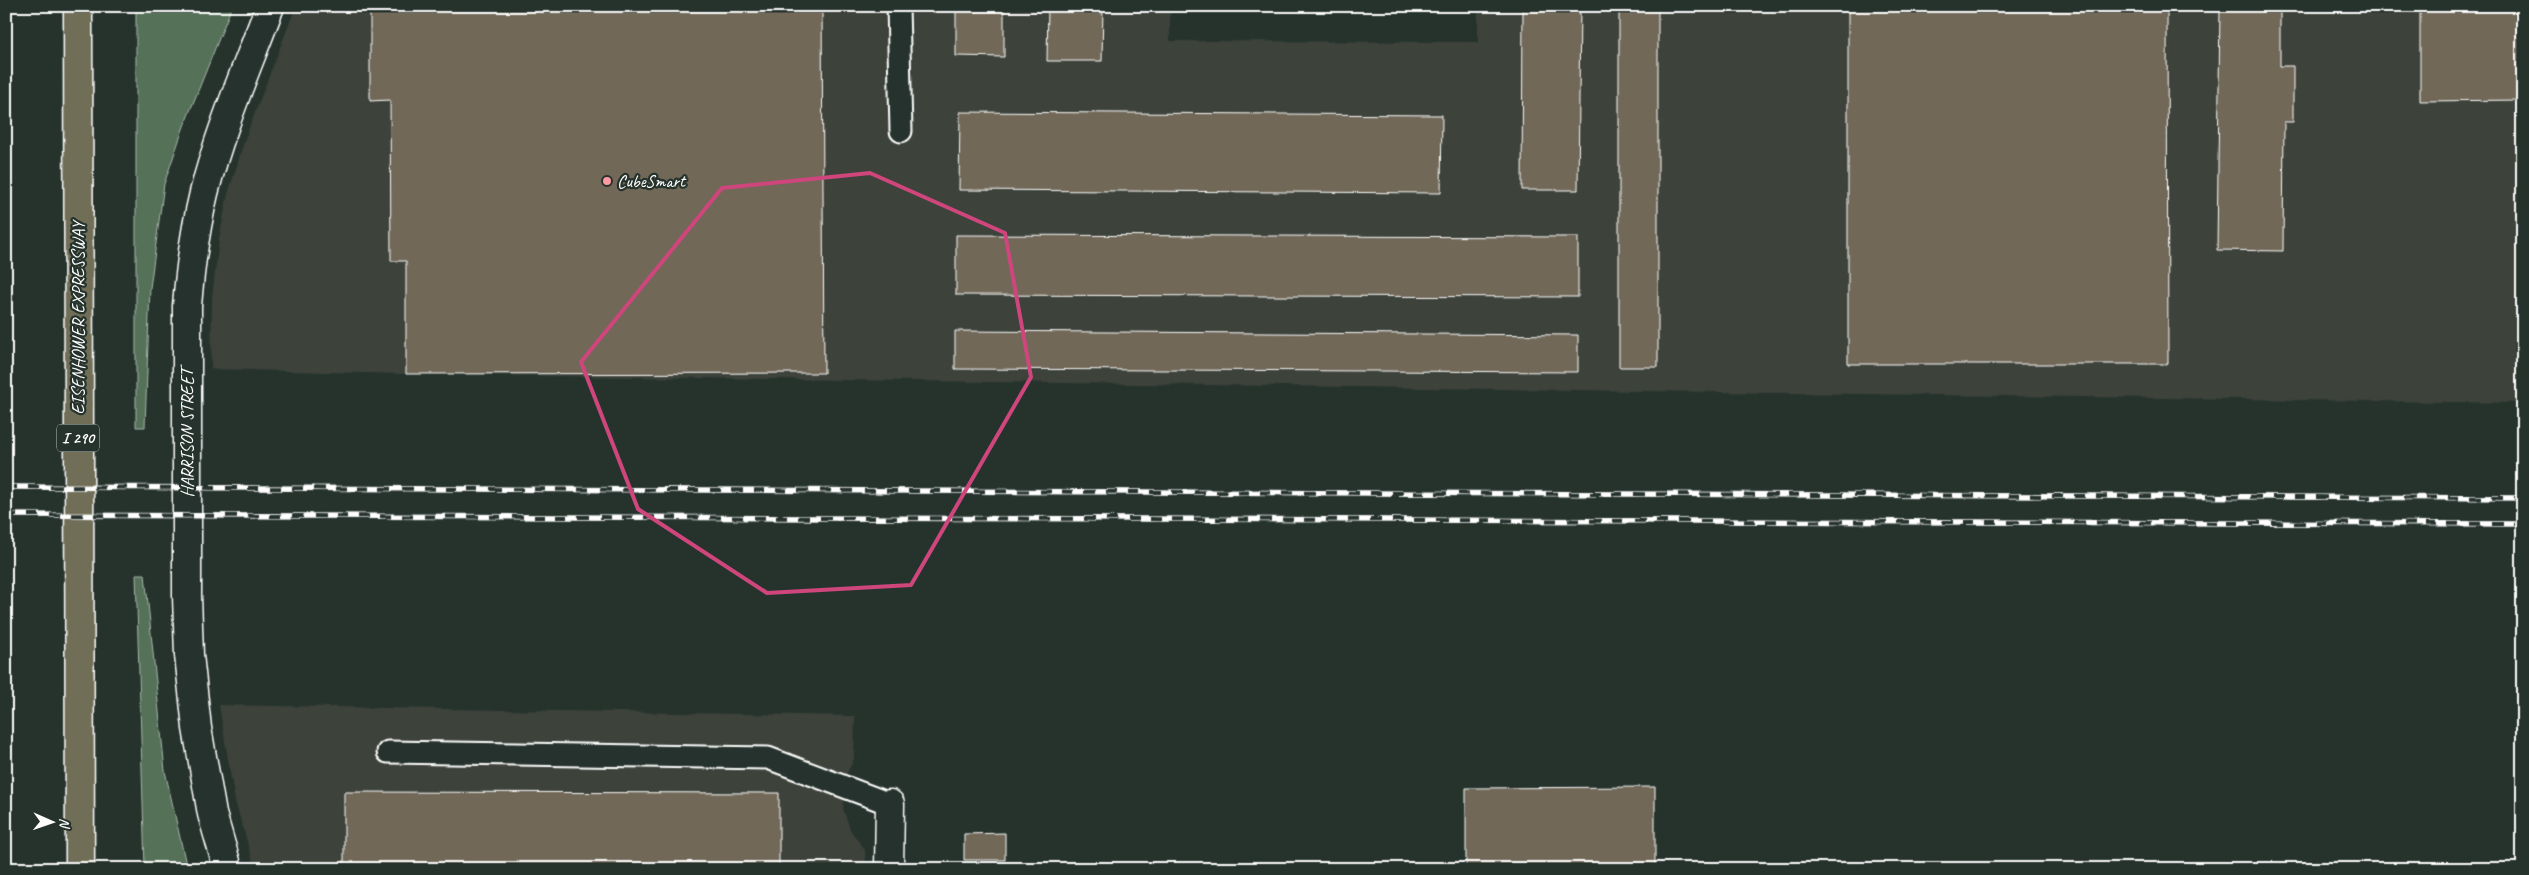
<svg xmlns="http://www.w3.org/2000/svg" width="2529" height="875" viewBox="0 0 2529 875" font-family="Caveat,sans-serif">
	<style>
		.built { fill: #3c433a }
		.green { fill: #547159; stroke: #aab8ac }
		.building { fill: #716859; stroke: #fff }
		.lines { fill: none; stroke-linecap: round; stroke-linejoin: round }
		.service-casing { stroke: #fff; stroke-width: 25 }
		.minor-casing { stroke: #fff; stroke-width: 31 }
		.tertiary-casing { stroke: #fff; stroke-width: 31 }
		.motorway-casing { stroke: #fff; stroke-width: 31 }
		.service { stroke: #26332d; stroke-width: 21 }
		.minor { stroke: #26332d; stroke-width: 28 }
		.tertiary { stroke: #26332d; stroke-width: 28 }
		.motorway { stroke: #716e59; stroke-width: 28 }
		.rail-casing { stroke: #fff; stroke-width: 5.5 }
		.rail { stroke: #26332d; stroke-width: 4; stroke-dasharray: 11; stroke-linecap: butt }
		.marked { fill: none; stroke: #ce467c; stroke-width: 4; stroke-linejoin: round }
		.poi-dot { fill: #ff9aa2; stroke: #26332d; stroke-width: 2 }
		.labels { text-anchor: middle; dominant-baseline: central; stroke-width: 4.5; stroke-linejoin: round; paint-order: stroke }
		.shield { fill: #26332d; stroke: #bec2c0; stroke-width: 1 }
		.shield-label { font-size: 16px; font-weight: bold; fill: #fff }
		.poi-label { font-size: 18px; fill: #fff; stroke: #26332d; text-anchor: start }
		.street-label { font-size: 18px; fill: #fff; stroke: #26332d }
	</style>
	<rect width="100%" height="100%" fill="#26332d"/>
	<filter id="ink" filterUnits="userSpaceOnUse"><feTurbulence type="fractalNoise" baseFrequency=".02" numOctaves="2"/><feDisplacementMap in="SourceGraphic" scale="10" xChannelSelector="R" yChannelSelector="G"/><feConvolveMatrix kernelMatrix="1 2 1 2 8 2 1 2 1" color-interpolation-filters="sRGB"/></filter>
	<g filter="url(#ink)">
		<g class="built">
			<path d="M296 6H1170V41L1478 42V6H2523V403L406 374 211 369 212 298 219 239 228 194 246 136Z"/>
			<path d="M219 705 855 716 854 759 847 773 843 809 851 831 865 850 866 869H255L235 801Z"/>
		</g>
		<g class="green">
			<path d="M136 6H232L184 126 164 184 150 288 145 427H136Z"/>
			<path d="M136 574H145L165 771 187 869H145Z"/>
		</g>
		<g class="building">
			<path d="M370 6H822L824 373 406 374V261H391L390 100 370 101Z"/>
			<path d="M956 6H1004V57L956 56Z"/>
			<path d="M1048 6H1103L1102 61H1047Z"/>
			<path d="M1523 6H1580L1578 190H1522Z"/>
			<rect x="1619" y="6" width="39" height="361"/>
			<path d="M1848 6H2167L2168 364H1848Z"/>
			<path d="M2220 6H2280V66H2293V122H2284L2283 251 2217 250Z"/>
			<path d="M2420 6H2523V100L2420 101Z"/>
			<path d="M960 112 1442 115 1441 193 959 190Z"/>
			<path d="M956 235 1578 237V297L956 295Z"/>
			<path d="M955 331 1578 335V372L955 369Z"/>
			<path d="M1655 787V869H1466V788Z"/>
			<path d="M344 792 779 793V869H344Z"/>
			<path d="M1005 833V860H964V834Z"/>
		</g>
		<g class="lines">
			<g class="service-casing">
				<g id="service">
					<path d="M898 6 901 131"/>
					<path d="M388 752 768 758 890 804"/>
				</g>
			</g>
			<g class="minor-casing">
				<path id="minor" d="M889 869 890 804"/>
			</g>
			<g class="tertiary-casing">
				<path id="tertiary" d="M228 869 212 814 197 728 189 655 187 596V306C190 268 195 230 204 193 220 129 247 68 270 6"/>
			</g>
			<g class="motorway-casing">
				<path id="motorway" d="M78 6 80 869"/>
			</g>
			<use href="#service" class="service"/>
			<use href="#minor" class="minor"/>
			<use href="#tertiary" class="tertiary"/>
			<use href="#motorway" class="motorway"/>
			<g class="rail-casing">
				<g id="rail">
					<path d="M6 487 2523 498"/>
					<path d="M6 515 2523 524"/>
				</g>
			</g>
			<use href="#rail" class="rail"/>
		</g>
	</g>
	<path class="marked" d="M870 173 1005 233 1031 377 911 585 767 593 638 509 581 362 722 188Z"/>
	<circle class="poi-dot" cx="607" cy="181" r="5"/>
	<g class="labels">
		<rect class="shield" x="57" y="424.5" width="42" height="27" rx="4"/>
		<g class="shield-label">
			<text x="78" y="438">I 290</text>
		</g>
		<g class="poi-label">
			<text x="617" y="181">CubeSmart</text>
		</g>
		<g class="street-label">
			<text transform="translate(78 318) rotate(-90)">EISENHOWER EXPRESSWAY</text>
			<text transform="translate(187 433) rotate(-90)">HARRISON STREET</text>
		</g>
	</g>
	<rect width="2529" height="875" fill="none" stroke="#26332d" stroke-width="25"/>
	<rect x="12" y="12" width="2504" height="850" fill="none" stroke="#fff" stroke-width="2" filter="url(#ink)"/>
	<g transform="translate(52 822) rotate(92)" stroke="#26332d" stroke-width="4" paint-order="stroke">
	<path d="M0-4L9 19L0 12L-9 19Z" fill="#ffffff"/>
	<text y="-8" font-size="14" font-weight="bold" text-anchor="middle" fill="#ffffff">N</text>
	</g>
</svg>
